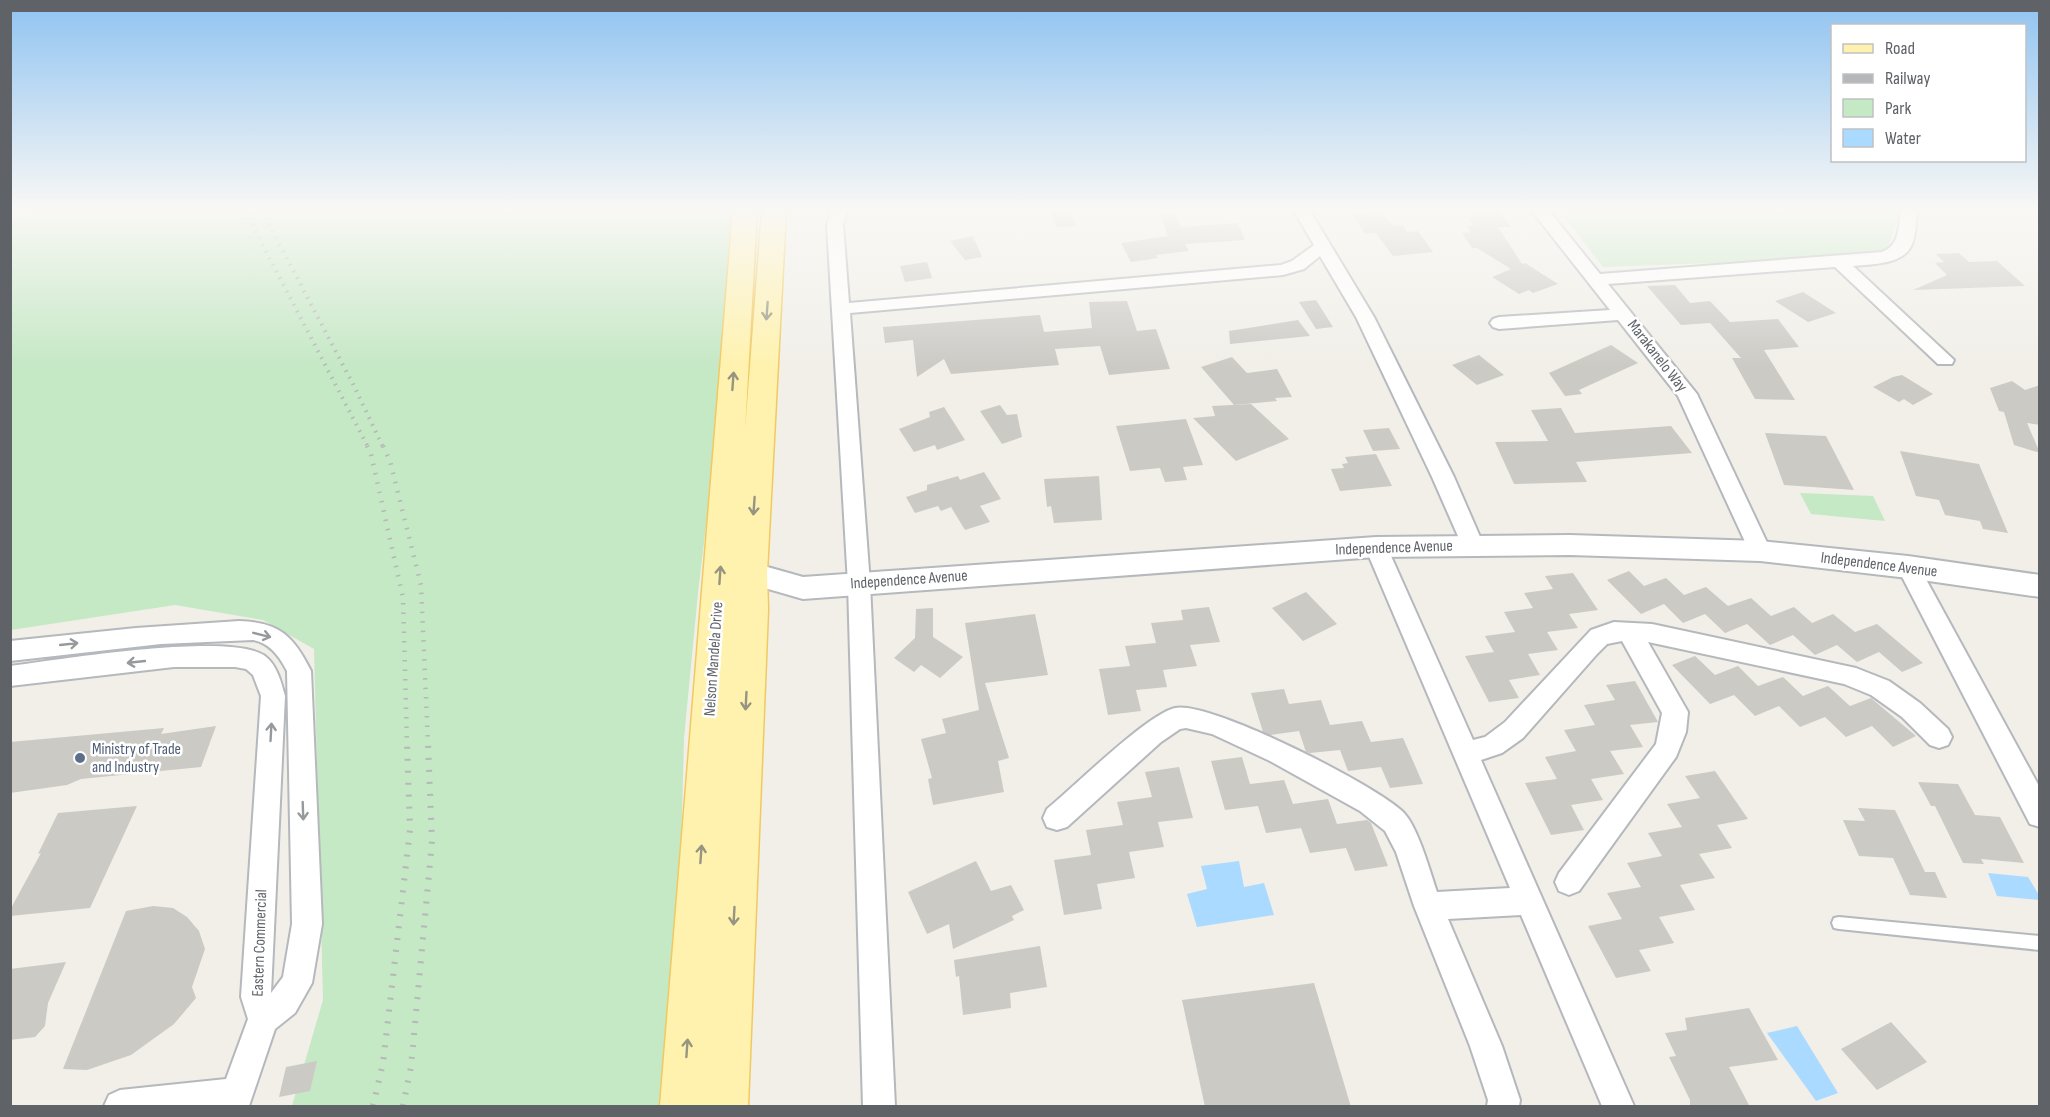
<svg xmlns="http://www.w3.org/2000/svg" width="2050" height="1117" viewBox="0 0 2050 1117" font-family="'Sofia Sans Condensed',sans-serif">
	<style>
		.green { fill: #c5e8c5 }
		.water { fill: #aadaff }
		.building { fill: #cccac5 }
		.lines { fill: none; stroke-linecap: round; stroke-linejoin: round }
		.service-casing { stroke: #b5b8bc; stroke-width: 4 }
		.minor-casing { stroke: #b5b8bc; stroke-width: 4 }
		.tertiary-casing { stroke: #b5b8bc; stroke-width: 4 }
		.primary-casing { stroke: #f2c960; stroke-width: 3 }
		.service { fill: #fff; fill-rule: evenodd }
		.minor { fill: #fff; fill-rule: evenodd }
		.tertiary { fill: #fff; fill-rule: evenodd }
		.primary { fill: #fff2af; fill-rule: evenodd }
		.rail-far2 { stroke: #b6b7b8; stroke-width: 4; stroke-dasharray: 1.5 6; stroke-linecap: butt }
		.rail-far1 { stroke: #b6b7b8; stroke-width: 4.5; stroke-dasharray: 1.5 8; stroke-linecap: butt }
		.rail { stroke: #b6b7b8; stroke-width: 6; stroke-dasharray: 2 10; stroke-linecap: butt }
		.oneway { stroke: #979581 }
		.oneway2 { stroke: #979a9d }
		.service-dot { fill: #5c6f8a; stroke: #fff; stroke-width: 2 }
		.labels { text-anchor: middle; dominant-baseline: central; stroke-width: 5; stroke-linejoin: round; paint-order: stroke }
		.street-label { font-size: 16px; fill: #5f6368; stroke: #fff }
		.service-label { font-size: 16px; fill: #4e5e75; stroke: #fff; text-anchor: start }
	</style>
	<rect width="100%" height="100%" fill="#f1efe8"/>
	<g class="green">
		<path d="M40 211H735L716 442 698 593 684 738 680 892 661 1106H292L323 1000 314 649 263 620 175 605 11 630V219Z"/>
		<path d="M1560 211H1900L1885 257 1603 267Z"/>
		<path d="M1800 493 1873 496 1885 521 1811 514Z"/>
	</g>
	<g class="water">
		<path d="M1239 861 1244 887 1264 883 1274 915 1197 927 1187 894 1207 889 1201 866Z"/>
		<path d="M1988 873 2028 877 2039 895V900L1997 896Z"/>
		<path d="M1797 1026 1838 1093 1816 1101 1767 1033Z"/>
	</g>
	<g class="building">
		<path d="M1051 211H1070L1076 226 1056 227Z"/>
		<path d="M1382 211 1393 226 1403 225 1407 232 1418 231 1433 252 1393 256 1376 233 1365 234 1352 213Z"/>
		<path d="M1472 211H1500L1511 227H1498L1522 264 1525 263 1558 284 1533 293 1529 290 1519 294 1492 277 1511 269 1477 248H1472L1462 233 1471 232 1467 226 1474 225 1468 217H1475Z"/>
		<path d="M1175 214 1181 227 1238 223 1245 240 1185 244 1189 251 1156 255 1158 258 1131 262 1121 243 1168 236 1160 215Z"/>
		<path d="M973 236 982 257 965 260 950 241Z"/>
		<path d="M1959 253 1969 262 1997 261 2025 286 1913 290 1947 275 1935 263 1944 262 1936 254Z"/>
		<path d="M927 262 932 278 905 282 900 266Z"/>
		<path d="M1675 285 1690 303 1710 301 1730 322 1778 319 1799 347 1764 350 1795 400 1755 399 1732 358H1741L1710 323 1681 325 1647 286Z"/>
		<path d="M1803 292 1836 313 1808 322 1775 301Z"/>
		<path d="M1316 300 1333 327 1316 329 1299 302Z"/>
		<path d="M1127 301 1137 331 1156 329 1170 369 1109 375 1100 346 1055 349 1059 365 951 374 944 359 917 377 913 340 885 343 883 327 1040 315 1044 332 1092 328 1089 302Z"/>
		<path d="M1298 320 1310 336 1230 344 1229 331Z"/>
		<path d="M1611 345 1638 363 1579 390 1582 394 1565 396 1549 373Z"/>
		<path d="M1479 355 1504 375 1477 385 1452 365Z"/>
		<path d="M1232 357 1247 373 1277 369 1292 397 1275 398 1277 401 1234 405 1201 367Z"/>
		<path d="M1902 375 1933 394 1913 405 1904 399 1899 402 1873 387 1893 377Z"/>
		<path d="M2012 381 2025 390 2040 385V425L2027 423 2040 453 2014 445 2004 412 1999 411 1990 388Z"/>
		<path d="M1251 404 1289 439 1236 461 1193 418 1215 416 1212 406Z"/>
		<path d="M1000 405 1007 415 1017 414 1022 437 1002 444 980 411Z"/>
		<path d="M944 407 965 440 937 450 935 445 914 452 899 429 930 417 929 412Z"/>
		<path d="M1561 408 1575 433 1671 426 1692 453 1576 462 1587 482 1514 484 1495 442 1548 441 1531 410Z"/>
		<path d="M1186 419 1203 465 1183 467 1187 480 1165 482 1160 468 1130 471 1116 426Z"/>
		<path d="M1389 428 1400 449 1373 451 1363 430Z"/>
		<path d="M1765 433 1826 436 1854 490 1784 485Z"/>
		<path d="M1900 451 1979 464 2008 533 1983 529 1980 521 1945 515 1939 500 1916 496Z"/>
		<path d="M1376 454 1392 486 1340 491 1331 469 1344 468 1342 464 1348 463 1345 457Z"/>
		<path d="M984 472 1001 499 980 506 990 522 965 530 951 507 941 511 938 506 915 513 906 497 927 490V485L958 476 960 480Z"/>
		<path d="M1099 476 1102 520 1054 523 1051 506 1047 507 1044 479Z"/>
		<path d="M1629 571 1644 586 1666 578 1684 595 1706 587 1728 606 1751 598 1771 616 1794 607 1812 623 1833 614 1855 632 1877 624 1923 663 1902 672 1879 652 1857 662 1837 645 1815 655 1793 635 1770 645 1747 624 1725 633 1705 614 1683 623 1664 604 1641 614 1607 580Z"/>
		<path d="M1573 573 1598 610 1569 614 1578 628 1547 632 1558 650 1528 654 1540 675 1509 680 1519 698 1489 702 1465 656 1494 652 1485 636 1515 632 1504 612 1533 608 1524 593 1553 589 1545 576Z"/>
		<path d="M1306 592 1337 624 1303 641 1272 608Z"/>
		<path d="M1209 607 1220 642 1190 645 1197 666 1163 670 1167 687 1136 690 1141 711 1108 715 1099 669 1130 666 1125 646 1156 643 1151 623 1183 620 1181 610Z"/>
		<path d="M933 608V637L963 657 940 678 921 665 914 672 894 658 915 638 916 609Z"/>
		<path d="M1035 614 1048 675 985 683 1009 758 998 761 1004 792 933 805 928 779 932 778 921 739 946 733 942 719 979 710 965 623Z"/>
		<path d="M1695 656 1715 675 1738 666 1758 686 1783 677 1803 696 1828 686 1850 706 1871 698 1916 736 1893 747 1872 726 1846 737 1825 717 1800 727 1779 706 1755 716 1734 695 1710 704 1672 665Z"/>
		<path d="M1635 681 1658 722 1630 725 1643 747 1610 751 1624 774 1591 779 1603 800 1571 805 1584 830 1551 835 1525 783 1557 779 1545 757 1576 751 1564 730 1595 725 1584 705 1615 700 1606 685Z"/>
		<path d="M1284 689 1289 704 1321 700 1330 725 1362 721 1371 742 1403 738 1423 784 1390 788 1381 767 1348 771 1340 750 1310 753 1306 752 1299 731 1270 735 1263 732 1251 693Z"/>
		<path d="M216 726 201 767 81 779 67 785 10 793V742L164 728 161 734Z"/>
		<path d="M1242 757 1250 784 1284 780 1293 804 1328 799 1337 824 1367 820 1371 823 1388 866 1355 871 1346 848 1310 853 1301 828 1266 833 1258 806 1225 810 1211 761Z"/>
		<path d="M1179 767 1193 818 1158 822 1164 847 1129 852 1135 878 1097 884 1102 909 1064 915 1054 860 1091 855 1086 830 1123 825 1117 802 1152 797 1145 772Z"/>
		<path d="M1715 771 1748 819 1717 825 1732 848 1699 854 1715 878 1680 885 1695 910 1659 917 1674 943 1639 950 1651 971 1616 978 1588 926 1622 919 1607 893 1641 887 1627 863 1662 856 1648 833 1682 827 1667 804 1700 798 1685 776Z"/>
		<path d="M1918 782 1958 784 1975 815 2000 817 2024 863 1981 859 1984 864 1963 863 1935 806H1931Z"/>
		<path d="M137 806 90 908 10 916V910L41 853 38 854 58 813Z"/>
		<path d="M1858 808 1895 810 1925 872H1935L1947 898 1910 895 1893 858 1859 856 1843 820 1865 821Z"/>
		<path d="M976 861 991 891 1011 885 1024 910 1012 916 1014 920 953 949 949 924 927 934 908 892Z"/>
		<path d="M153 906 173 908 187 917 199 931 205 949 192 987 196 998 174 1024 131 1055 87 1070 63 1069 126 911Z"/>
		<path d="M1040 946 1047 987 1010 993 1011 1008 963 1015 959 976 956 977 954 960Z"/>
		<path d="M66 962 48 1003 45 1026 35 1037 10 1040V969Z"/>
		<path d="M1314 983 1351 1107H1205L1182 1000Z"/>
		<path d="M1749 1008 1778 1060 1729 1067 1750 1107H1690V1100L1669 1057 1676 1056 1665 1033 1687 1030 1685 1018Z"/>
		<path d="M1891 1022 1927 1062 1877 1090 1841 1049Z"/>
		<path d="M317 1061 310 1091 279 1097 286 1067Z"/>
	</g>
	<g class="lines">
		<g class="service-casing">
			<path id="service" d="M1839 917 2040 936V950L1839 929 1834 928 1832 923 1834 918Z"/>
		</g>
		<g class="minor-casing">
			<g id="minor">
				<path d="M831 211H847L843 225 849 303 1281 265 1292 261 1314 245 1294 211H1310L1374 317 1454 477 1484 546 1481 552 1473 554 1465 552 1432 477 1356 317 1320 256 1304 269 1283 275 850 313 870 584 895 1106H863L848 584 827 225Z"/>
				<path d="M1532 211H1549L1600 274 1882 252C1900 245 1898 229 1901 211H1917C1916 221 1916 235 1912 244 1904 265 1871 264 1853 266L1954 360 1952 364H1938L1835 267 1608 284 1697 394 1771 551 1768 557 1760 559 1752 557 1678 396 1618 320 1499 329 1493 327 1490 323 1493 319 1499 317 1610 310Z"/>
				<path d="M1376 539 1384 541 1387 547 1473 740 1485 737 1505 722 1591 630 1614 622 1652 624 1856 668 1889 681 1920 703 1948 729 1952 737 1948 745 1939 748 1930 745 1902 717 1871 695 1844 684 1648 642 1688 712 1686 732 1676 757 1579 891 1569 895 1559 891 1555 882 1559 873 1656 744 1662 713 1622 641 1607 644 1597 654 1523 738 1502 753 1481 760 1634 1106H1602L1521 915 1448 919 1502 1046 1520 1100 1519 1106H1487L1488 1100 1470 1046 1414 906 1396 852 1385 831 1360 811 1270 761 1212 734 1186 728 1180 729 1161 742 1067 827 1057 830 1047 827 1043 818 1047 809C1074 787 1146 715 1175 708 1209 700 1378 786 1404 813 1418 828 1430 871 1437 892L1510 888 1365 547 1368 541Z"/>
				<path d="M1908 559 1916 561 2040 788V827L2030 824 1897 567 1900 561Z"/>
				<path d="M239 621C280 622 294 637 311 671L322 924 312 983 295 1013 275 1029 249 1106H104L109 1095 120 1090 226 1079 248 1019 241 997 261 696 253 675 246 669 235 667H174L10 686V666C58 660 230 631 265 656 277 665 281 682 285 696L271 993 283 977 292 924 287 671C280 657 270 643 253 640L161 644 10 661V641L136 628Z"/>
			</g>
		</g>
		<g class="tertiary-casing">
			<path id="tertiary" d="M1570 535 1760 541 1908 556 2040 575V597L1908 578 1760 561 1570 555 1376 557 803 599 740 581 736 573 740 565 750 562 803 577 1376 537Z"/>
		</g>
		<g class="primary-casing">
			<path id="primary" d="M733 211H757L745 431 762 211H786L767 573 768 610 748 1106H660Z"/>
		</g>
		<use href="#service" class="service"/>
		<use href="#minor" class="minor"/>
		<use href="#tertiary" class="tertiary"/>
		<use href="#primary" class="primary"/>
		<g class="rail-far2">
			<path d="M245 211 368 447"/>
			<path d="M262 211 354 386 383 447"/>
		</g>
		<g class="rail-far1">
			<path d="M367 446 371 454 403 598 407 744"/>
			<path d="M383 446 390 461 421 585 428 744"/>
		</g>
		<g class="rail">
			<path d="M373 1106 383 1063 410 830 407 743"/>
			<path d="M403 1106 411 1067 432 841 428 743"/>
		</g>
	</g>
	<defs><path id="oneway-shaft" d="M-6 0H5M1.5-3L5.5 0L1.5 3" fill="none" stroke-width="1.6" stroke-linecap="round" stroke-linejoin="round" transform="scale(1.5)"/></defs>
	<g class="oneway">
		<use href="#oneway-shaft" transform="translate(767 311) rotate(94)"/>
		<use href="#oneway-shaft" transform="translate(733 381) rotate(-86)"/>
		<use href="#oneway-shaft" transform="translate(754 506) rotate(94)"/>
		<use href="#oneway-shaft" transform="translate(720 575) rotate(-86)"/>
		<use href="#oneway-shaft" transform="translate(746 701) rotate(93)"/>
		<use href="#oneway-shaft" transform="translate(701 854) rotate(-86)"/>
		<use href="#oneway-shaft" transform="translate(734 916) rotate(93)"/>
		<use href="#oneway-shaft" transform="translate(687 1048) rotate(-86)"/>
	</g>
	<g class="oneway2">
		<use href="#oneway-shaft" transform="translate(262 635) rotate(14)"/>
		<use href="#oneway-shaft" transform="translate(69 644) rotate(-6)"/>
		<use href="#oneway-shaft" transform="translate(136 662) rotate(174)"/>
		<use href="#oneway-shaft" transform="translate(271 732) rotate(-87)"/>
		<use href="#oneway-shaft" transform="translate(303 811) rotate(88)"/>
	</g>
	<linearGradient id="sky" x2="0" y2="1"><stop stop-color="#8fc3f1"/><stop offset="0.57" stop-color="#f9f8f5"/><stop offset="1" stop-color="#f9f8f5" stop-opacity="0"/></linearGradient>
	<rect width="2050" height="367" fill="url(#sky)"/>
	<circle class="service-dot" cx="80" cy="758" r="6"/>
	<g class="labels">
		<g class="street-label">
			<text transform="translate(1657 356) rotate(52)">Marakanelo Way</text>
			<text transform="translate(1394 548) rotate(-2)">Independence Avenue</text>
			<text transform="translate(1879 565) rotate(7)">Independence Avenue</text>
			<text transform="translate(909 580) rotate(-4)">Independence Avenue</text>
			<text transform="translate(714 659) rotate(-86)">Nelson Mandela Drive</text>
			<text transform="translate(260 943) rotate(-88)">Eastern Commercial</text>
		</g>
		<g class="service-label">
			<text x="92" y="749">Ministry of Trade<tspan x="92" dy="18">and Industry</tspan></text>
		</g>
	</g>
	<rect width="2050" height="1117" fill="none" stroke="#5f6368" stroke-width="24"/>
	<rect x="1831" y="24" width="195" height="138" fill="#ffffff" stroke="#bfc1c3" stroke-width="1.5"/>
	<rect x="1843" y="44" width="30" height="9" fill="#fff2af" stroke="#bfc1c3" stroke-width="1.5"/>
	<text x="1885" y="54" font-size="18" fill="#5f6368">Road</text>
	<rect x="1843" y="74" width="30" height="9" fill="#b6b7b8" stroke="#bfc1c3" stroke-width="1.5"/>
	<text x="1885" y="84" font-size="18" fill="#5f6368">Railway</text>
	<rect x="1843" y="99" width="30" height="18" fill="#c5e8c5" stroke="#bfc1c3" stroke-width="1.5"/>
	<text x="1885" y="114" font-size="18" fill="#5f6368">Park</text>
	<rect x="1843" y="129" width="30" height="18" fill="#aadaff" stroke="#bfc1c3" stroke-width="1.5"/>
	<text x="1885" y="144" font-size="18" fill="#5f6368">Water</text>
</svg>
